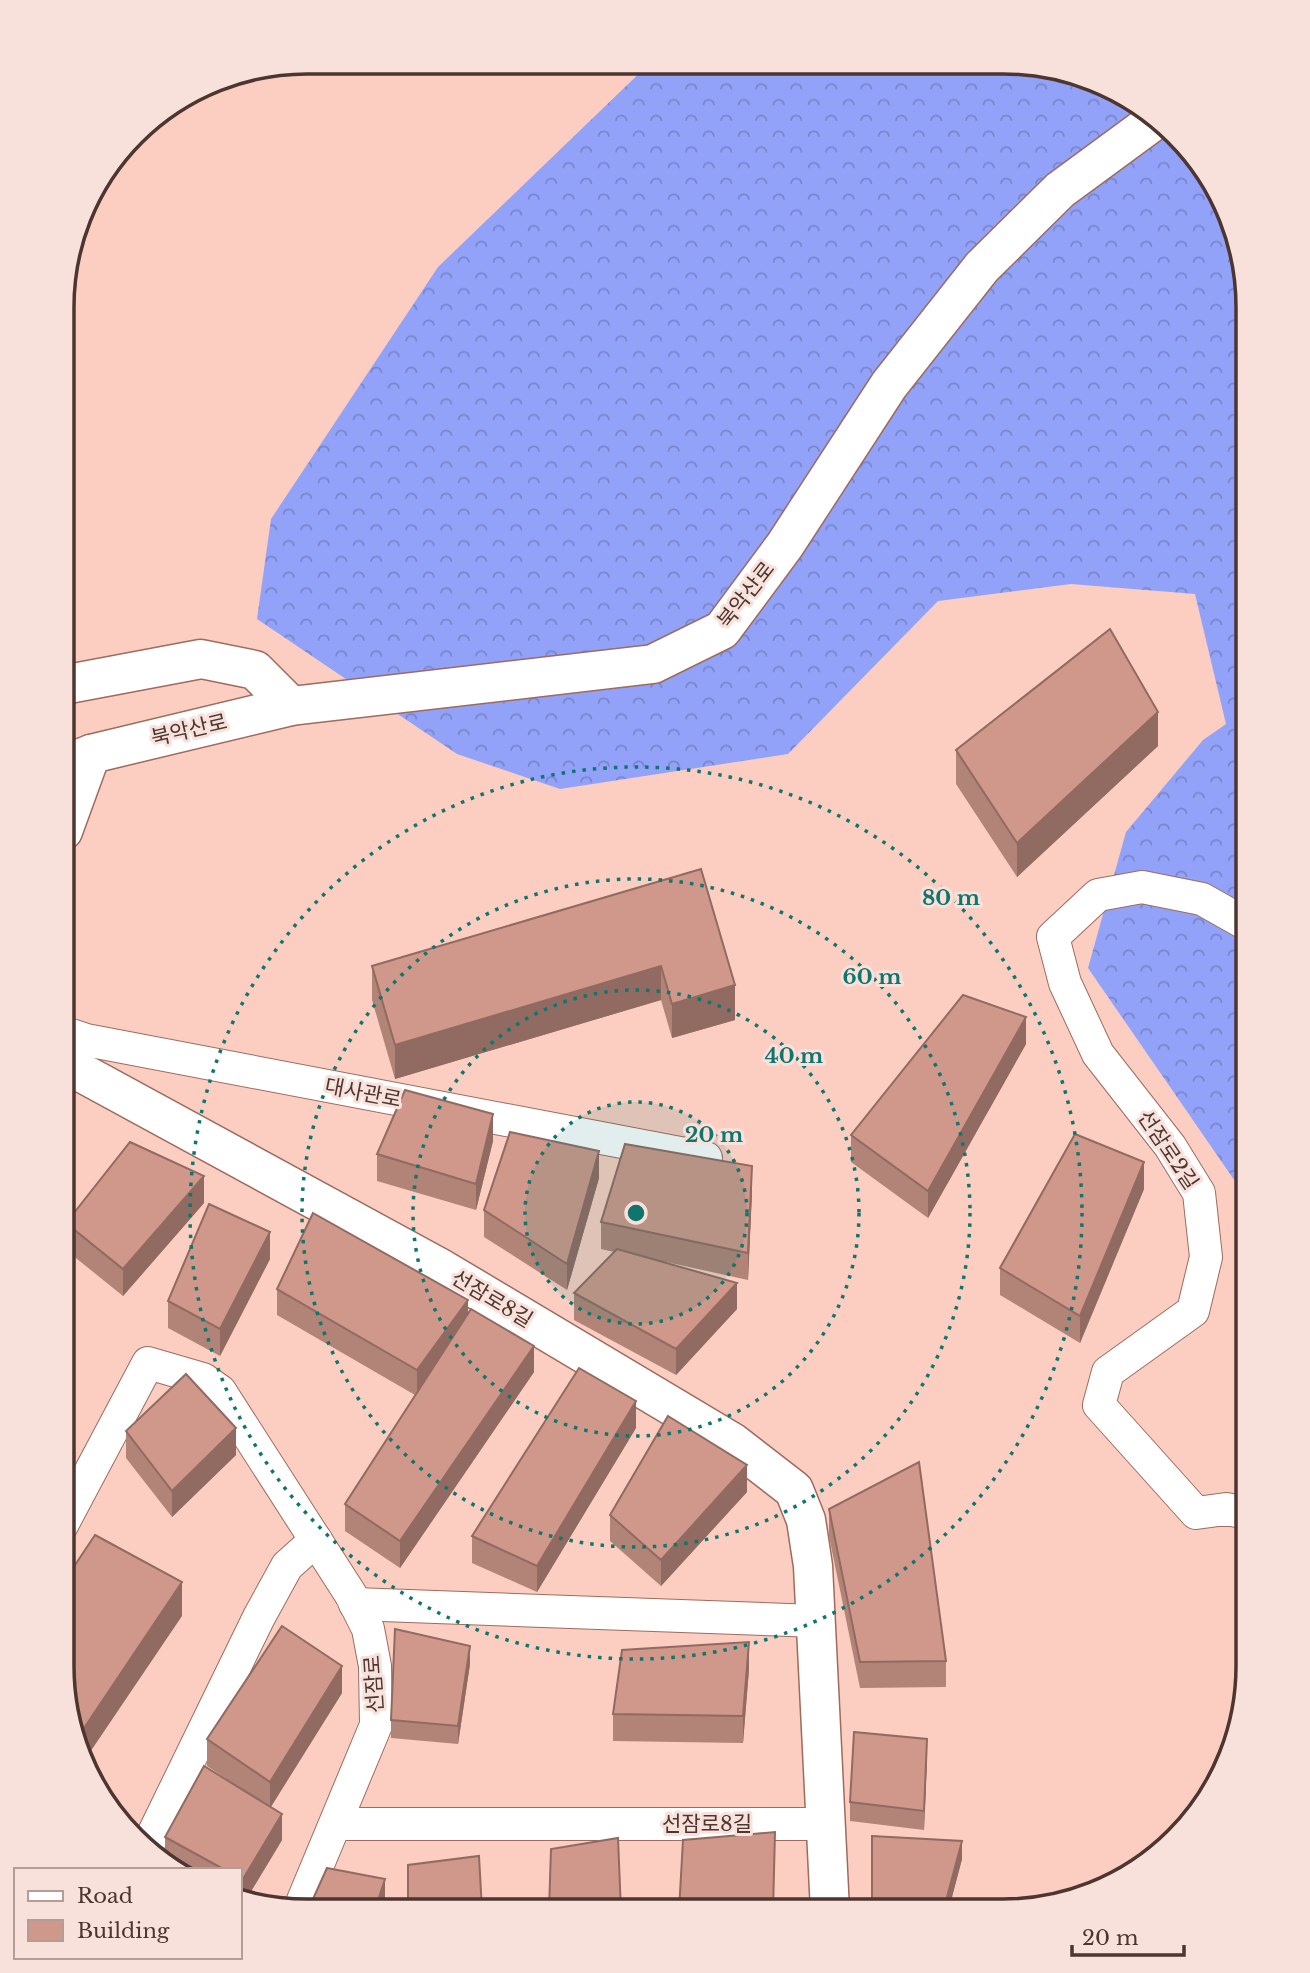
<svg xmlns="http://www.w3.org/2000/svg" width="1310" height="1973" viewBox="0 0 1310 1973" font-family="'Libre Baskerville','Noto Sans KR',serif">
	<style>
		.forest { fill: url(#forest-crowns) }
		.lines { fill: none; stroke-linecap: round; stroke-linejoin: round }
		.minor-casing { stroke: #9e6b5e; stroke-width: 34 }
		.tertiary-casing { stroke: #9e6b5e; stroke-width: 41 }
		.minor { stroke: #fff; stroke-width: 32 }
		.tertiary { stroke: #fff; stroke-width: 38 }
		.wall { fill: #b28377 }
		.shaded-wall { fill: #916a61 }
		.building { fill: #cf988a; stroke: #916a61; stroke-width: 2 }
		.ring { fill: none; stroke: #0f766e; stroke-width: 3.5; stroke-dasharray: 3.5 7 }
		.labels { text-anchor: middle; dominant-baseline: central; stroke-width: 6; stroke-linejoin: round; paint-order: stroke }
		.street-label { font-size: 21px; fill: #4d3630; stroke: #f9e1db }
		.rim { fill: none; stroke: #4d3630; stroke-width: 3.5 }
		.centre { fill: #0f766e; stroke: #f9e1db; stroke-width: 3.5 }
		.ring-label { font-size: 21px; text-anchor: middle; font-weight: bold; fill: #0f766e; stroke: #f9e1db; stroke-width: 6; stroke-linejoin: round; paint-order: stroke }
	</style>
	<defs>
		<pattern id="forest-crowns" width="20" height="18" patternUnits="userSpaceOnUse" patternTransform="scale(1.75)"><rect width="20" height="18" fill="#92a2f9"/><path d="M2 6a3 3 0 1 1 6 0M12 15a3 3 0 1 1 6 0" fill="none" stroke="#7985ca"/></pattern>
	</defs>
	<rect width="100%" height="100%" fill="#fccec2"/>
	<path class="forest" d="M651 62 1036 63 1153 112 1230 212 1249 306 1248 1200 1088 968 1126 832 1203 740 1226 724 1195 594 1071 584 938 601 788 754 560 789 457 754 257 619 271 519 438 267Z"/>
	<g class="lines">
		<g class="minor-casing">
			<g id="minor">
				<path d="M62 1032 86 1040 706 1158"/>
				<path d="M1248 1513 1226 1509 1196 1513 1099 1405 1108 1372 1193 1311 1206 1257 1199 1193 1170 1146 1098 1054 1065 983 1053 937 1098 895 1142 887 1202 899 1248 925"/>
				<path d="M61 1527 148 1363 203 1379 220 1391 351 1595 368 1629 375 1666 376 1725 299 1910"/>
				<path d="M355 1604 816 1621"/>
				<path d="M337 1824H826"/>
				<path d="M147 1847 259 1617 287 1566 316 1540"/>
			</g>
		</g>
		<g class="tertiary-casing">
			<g id="tertiary">
				<path d="M63 685 201 659 255 670 291 706"/>
				<path d="M63 765 91 754 291 706 653 664 722 630 785 545 889 385 982 267 1060 190 1158 118"/>
				<path d="M63 831 91 754"/>
				<path d="M62 1062 442 1269 732 1442 794 1490 806 1520 813 1566 830 1911"/>
			</g>
		</g>
		<use href="#minor" class="minor"/>
		<use href="#tertiary" class="tertiary"/>
	</g>
	<g class="wall">
		<path d="M1158 746 1017 877 956 784V750Z"/>
		<path d="M701 869 735 1020 672 1038 661 1000 395 1079 372 1000V966Z"/>
		<path d="M1026 1044 928 1218 851 1162V1135Z"/>
		<path d="M493 1141 476 1210 377 1181V1154Z"/>
		<path d="M599 1178 567 1290 484 1237V1210Z"/>
		<path d="M1144 1189 1080 1343 1000 1295V1268Z"/>
		<path d="M752 1192 748 1280 666 1262 737 1309 676 1375 574 1320V1293L614 1252 601 1249V1222Z"/>
		<path d="M204 1203 123 1296 66 1250V1223Z"/>
		<path d="M270 1259 220 1356 168 1328V1301Z"/>
		<path d="M277 1289 468 1315 534 1372 400 1568 345 1531V1504L415 1395 277 1315Z"/>
		<path d="M636 1428 537 1592 472 1563V1536Z"/>
		<path d="M126 1431 236 1455 172 1517 126 1458Z"/>
		<path d="M747 1492 661 1586 610 1541V1515Z"/>
		<path d="M829 1509 946 1661V1687L860 1688 829 1536Z"/>
		<path d="M470 1664 458 1744 391 1738V1720Z"/>
		<path d="M749 1669 743 1743 613 1741V1714Z"/>
		<path d="M342 1693 271 1807 282 1840 247 1898 240 1895V1870H178L165 1864V1837L231 1782 207 1766V1739Z"/>
		<path d="M927 1757 924 1830 850 1821V1802Z"/>
		<path d="M872 1836 962 1859 948 1912 872 1911Z"/>
	</g>
	<g class="shaded-wall">
		<path d="M1158 712V746L1017 877V843Z"/>
		<path d="M661 966V1000L395 1079V1045Z"/>
		<path d="M735 985V1020L672 1038V1004Z"/>
		<path d="M1026 1017V1044L928 1218V1191Z"/>
		<path d="M67 1100V1127L62 1139V1112Z"/>
		<path d="M493 1114V1141L476 1210V1184Z"/>
		<path d="M599 1151V1178L567 1290V1264Z"/>
		<path d="M1144 1162V1189L1080 1343V1316Z"/>
		<path d="M752 1166V1192L748 1280V1253Z"/>
		<path d="M204 1176V1203L123 1296V1269Z"/>
		<path d="M270 1232V1259L220 1356V1329Z"/>
		<path d="M737 1283V1309L676 1375V1349Z"/>
		<path d="M468 1300V1327L417 1396V1370Z"/>
		<path d="M534 1346V1372L400 1568V1541Z"/>
		<path d="M636 1401V1428L537 1592V1566Z"/>
		<path d="M236 1428V1455L172 1517V1491Z"/>
		<path d="M747 1465V1492L661 1586V1560Z"/>
		<path d="M182 1582V1616L82 1764 80 1761 76 1740Z"/>
		<path d="M749 1642V1669L743 1743V1716Z"/>
		<path d="M470 1646V1664L458 1744V1726Z"/>
		<path d="M342 1666V1693L270 1808V1782Z"/>
		<path d="M927 1739V1757L924 1830V1811Z"/>
		<path d="M282 1814V1840L247 1898 243 1897V1879Z"/>
		<path d="M962 1841V1859L948 1912H943Z"/>
		<path d="M385 1879V1906L383 1910H375Z"/>
	</g>
	<g class="building">
		<path d="M1110 629 1158 712 1017 843 956 750Z"/>
		<path d="M701 869 735 985 672 1004 661 966 395 1045 372 966Z"/>
		<path d="M963 995 1026 1017 928 1191 851 1135Z"/>
		<path d="M405 1090 493 1114 476 1184 377 1154Z"/>
		<path d="M62 1098 67 1100 62 1112Z"/>
		<path d="M510 1132 599 1151 567 1264 484 1210Z"/>
		<path d="M1075 1134 1144 1162 1080 1316 1000 1268Z"/>
		<path d="M130 1142 204 1176 123 1269 66 1223Z"/>
		<path d="M625 1144 752 1166 748 1253 601 1222Z"/>
		<path d="M209 1204 270 1232 220 1329 168 1301Z"/>
		<path d="M313 1213 468 1300 417 1370 277 1289Z"/>
		<path d="M617 1249 737 1283 676 1349 574 1293Z"/>
		<path d="M471 1309 534 1346 400 1541 345 1504Z"/>
		<path d="M579 1368 636 1401 537 1566 472 1536Z"/>
		<path d="M186 1374 236 1428 172 1491 126 1431Z"/>
		<path d="M668 1416 747 1465 661 1560 610 1515Z"/>
		<path d="M919 1462 946 1661 860 1662 829 1509Z"/>
		<path d="M95 1535 182 1582 76 1740 61 1667V1586Z"/>
		<path d="M282 1626 342 1666 270 1782 207 1739Z"/>
		<path d="M395 1629 470 1646 458 1726 391 1720Z"/>
		<path d="M749 1642 743 1716 613 1714 622 1650Z"/>
		<path d="M854 1732 927 1739 924 1811 850 1802Z"/>
		<path d="M204 1766 282 1814 243 1879 240 1878V1870H225L165 1837Z"/>
		<path d="M775 1832 773 1911H679L683 1840Z"/>
		<path d="M872 1836 962 1841 943 1912 916 1911 872 1906Z"/>
		<path d="M618 1838 621 1911 549 1910 551 1849Z"/>
		<path d="M479 1856 482 1910H408V1865Z"/>
		<path d="M327 1868 385 1879 375 1910H308Z"/>
	</g>
	<circle cx="636" cy="1213" r="111" fill="#0f766e" fill-opacity=".12"/>
	<g class="ring">
		<circle cx="636" cy="1213" r="111"/>
		<circle cx="636" cy="1213" r="223"/>
		<circle cx="636" cy="1213" r="334"/>
		<circle cx="636" cy="1213" r="446"/>
	</g>
	<g class="labels">
		<g class="street-label">
			<text transform="translate(746 595) rotate(-52)">북악산로</text>
			<text transform="translate(189 730) rotate(-13)">북악산로</text>
			<text transform="translate(363 1093) rotate(11)">대사관로</text>
			<text transform="translate(1168 1150) rotate(56)">선잠로2길</text>
			<text transform="translate(492 1299) rotate(31)">선잠로8길</text>
			<text transform="translate(374 1684) rotate(-94)">선잠로</text>
			<text x="707" y="1824">선잠로8길</text>
		</g>
	</g>
	<path d="M0 0H1310V1973H0ZM307 74H1003A233 233 0 0 1 1236 307V1666A233 233 0 0 1 1003 1899H307A233 233 0 0 1 74 1666V307A233 233 0 0 1 307 74Z" fill="#f9e1db" fill-rule="evenodd"/>
	<path class="rim" d="M307 74H1003A233 233 0 0 1 1236 307V1666A233 233 0 0 1 1003 1899H307A233 233 0 0 1 74 1666V307A233 233 0 0 1 307 74Z"/>
	<circle cx="636" cy="1213" r="10" class="centre"/>
	<g class="ring-label">
		<text x="951" y="905">80 m</text>
		<text x="872" y="984">60 m</text>
		<text x="794" y="1063">40 m</text>
		<text x="714" y="1142">20 m</text>
	</g>
	<rect x="14" y="1868" width="228" height="91" fill="#f9e1db" stroke="#b49d97" stroke-width="2"/>
	<rect x="28" y="1891" width="35" height="10" fill="#ffffff" stroke="#b49d97" stroke-width="2"/>
	<text x="77" y="1903" font-size="21" fill="#4d3630">Road</text>
	<rect x="28" y="1920" width="35" height="21" fill="#cf988a" stroke="#b49d97" stroke-width="2"/>
	<text x="77" y="1938" font-size="21" fill="#4d3630">Building</text>
	<path d="M1072 1945v10h112v-10" fill="none" stroke="#4d3630" stroke-width="3.5"/>
	<text x="1082" y="1945" font-size="21" fill="#4d3630" stroke="#f9e1db" stroke-width="5" paint-order="stroke">20 m</text>
</svg>
